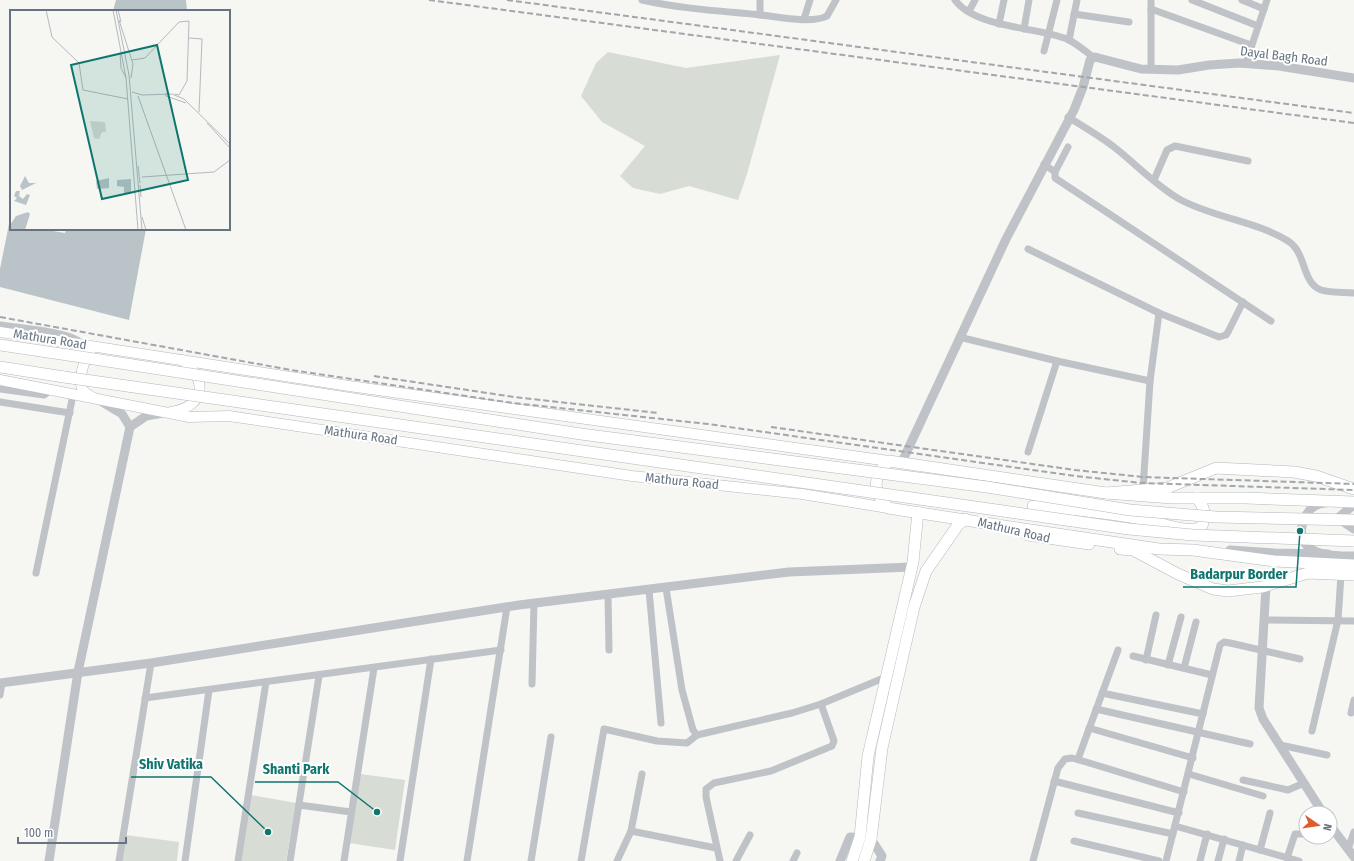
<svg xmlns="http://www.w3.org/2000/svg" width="1354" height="861" viewBox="0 0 1354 861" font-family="'Fira Sans Condensed',sans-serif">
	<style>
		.green { fill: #d7dcd4 }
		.water { fill: #b9c3c8 }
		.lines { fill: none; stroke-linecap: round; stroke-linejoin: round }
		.secondary-casing { stroke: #b4b8bc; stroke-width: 11 }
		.primary-casing { stroke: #b4b8bc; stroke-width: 12 }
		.trunk-casing { stroke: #b4b7ba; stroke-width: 12 }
		.minor { stroke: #bfc2c6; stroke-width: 7 }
		.tertiary { stroke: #bfc2c6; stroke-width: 9 }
		.secondary { stroke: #fff; stroke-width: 10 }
		.primary { stroke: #fff; stroke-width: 11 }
		.trunk { stroke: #fff; stroke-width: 11 }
		.rail { stroke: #a2a7ad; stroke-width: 2; stroke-dasharray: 6 3; stroke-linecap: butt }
		.trunk-bridge-casing { stroke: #b4b7ba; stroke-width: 12; stroke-linecap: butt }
		.trunk-bridge { stroke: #fff; stroke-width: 11 }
		.labels { text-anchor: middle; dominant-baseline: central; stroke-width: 4; stroke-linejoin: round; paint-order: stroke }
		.street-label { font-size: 13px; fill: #667482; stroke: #fff }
		.inset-road { fill: none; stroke: #b3babe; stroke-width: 1 }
		.view { fill: #0f766e; fill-opacity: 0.15; stroke: #0f766e; stroke-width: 2 }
		.inset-edge { fill: none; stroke: #667482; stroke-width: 2 }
		.leader { fill: none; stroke: #0f766e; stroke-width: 1.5 }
		.callout-dot { fill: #0f766e; stroke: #fff; stroke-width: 1.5 }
		.callout-label { font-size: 14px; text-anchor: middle; font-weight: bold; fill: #0f766e; stroke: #fff; stroke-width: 4; stroke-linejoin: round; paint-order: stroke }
	</style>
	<rect width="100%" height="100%" fill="#f6f6f2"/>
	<g class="green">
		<path d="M608 52 686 68 780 55 747 174 738 200 689 186 660 194 633 188 620 176 645 146 602 122 581 96 596 63Z"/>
		<path d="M360 774 405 780 395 850 349 843Z"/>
		<path d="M251 795 296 803 286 861H241Z"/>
		<path d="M126 835 179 842 177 861H122Z"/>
	</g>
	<g class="water">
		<path d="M116 0H186L187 11H113Z"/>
		<path d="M9 224H11V229H41L65 233 66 229H146L129 320 0 287V269Z"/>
	</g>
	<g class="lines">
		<g class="secondary-casing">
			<g id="secondary">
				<path d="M0 332 349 386 889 461"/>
				<path d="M90 352C84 360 77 381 83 390 86 394 90 396 94 398"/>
				<path d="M0 380 189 417 229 416 632 476 802 494 888 508"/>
				<path d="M171 412C206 406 208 380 182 360"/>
			</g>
		</g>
		<g class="primary-casing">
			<g id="primary">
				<path d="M1033 506C1069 509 1105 512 1141 519 1160 522 1181 533 1201 528 1206 517 1206 509 1197 498"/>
				<path d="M1089 544 1028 535 1017 528 888 508C872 491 872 477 889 461L1106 493 1167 488 1216 468 1294 472 1316 476 1354 489"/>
				<path d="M1120 549 1133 550 1178 574 1213 589 1228 591 1262 587 1308 573 1354 575"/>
				<path d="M852 861 860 837 868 756 913 562 918 512"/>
				<path d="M864 861 871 839 882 748 914 607 926 571 958 525 965 519"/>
			</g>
		</g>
		<g class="trunk-casing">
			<g id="trunk">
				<path d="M0 345 68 355"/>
				<path d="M0 367 64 377"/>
				<path d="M1106 493 1172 498H1246L1354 502"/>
				<path d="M1017 528 1159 549 1193 550 1274 561 1354 565"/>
			</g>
		</g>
		<g class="minor">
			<path d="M642 0C682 9 721 11 761 15 779 17 812 24 827 16L836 0"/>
			<path d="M955 0C975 28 1037 27 1067 39 1076 43 1085 51 1093 57"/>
			<path d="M1151 0V69"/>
			<path d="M1192 0 1258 26"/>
			<path d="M1242 0 1264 9"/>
			<path d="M1151 9 1251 45"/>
			<path d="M969 11 975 0"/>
			<path d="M1074 14 1129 22"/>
			<path d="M760 15V0"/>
			<path d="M804 19 810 0"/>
			<path d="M999 24 1004 0"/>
			<path d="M1024 29 1029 0"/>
			<path d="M1069 40 1077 0"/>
			<path d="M1044 51 1057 0"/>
			<path d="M1246 63 1267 0"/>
			<path d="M1068 117C1084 127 1100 136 1114 147 1136 164 1156 186 1181 200 1215 218 1256 221 1288 241 1307 253 1301 282 1321 290 1331 293 1343 292 1354 293"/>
			<path d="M1044 164 1055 172V178L1271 321"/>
			<path d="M1055 172 1068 147"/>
			<path d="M1154 180 1167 150 1175 146 1248 161"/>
			<path d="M1028 249 1159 313 1219 337 1226 335 1228 332 1243 302"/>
			<path d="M959 337 1057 361 1150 381"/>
			<path d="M0 402 70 413"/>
			<path d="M1028 452 1057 361"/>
			<path d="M1143 489 1150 381 1159 313"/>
			<path d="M36 573 73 395"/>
			<path d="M666 588 682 690 693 730 697 735 792 713 821 704 886 677"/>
			<path d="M649 590 661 723"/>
			<path d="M608 595 609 650"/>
			<path d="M1265 620 1354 621"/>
			<path d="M1133 656 1212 675"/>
			<path d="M1146 660 1156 615"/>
			<path d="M1168 665 1181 617"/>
			<path d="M1184 668 1196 622"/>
			<path d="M532 684 534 603"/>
			<path d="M1102 693 1203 714"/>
			<path d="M0 695 2 683"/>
			<path d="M145 698 501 650"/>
			<path d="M1096 709 1250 744"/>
			<path d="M1351 713 1354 700"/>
			<path d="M1089 728 1193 758"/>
			<path d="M1312 731 1338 620 1341 575"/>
			<path d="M1280 745 1327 755"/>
			<path d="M1078 759 1118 650"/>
			<path d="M1189 774 1263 796"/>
			<path d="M1243 780 1288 790 1304 783"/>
			<path d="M1054 781 1179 813"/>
			<path d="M299 805 351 812"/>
			<path d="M1078 813 1173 834"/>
			<path d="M1175 826 1299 861"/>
			<path d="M631 831 716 848"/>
			<path d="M1074 841 1159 861"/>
			<path d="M1348 849 1354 832"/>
			<path d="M1260 850 1270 813"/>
			<path d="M1287 858 1295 834H1306"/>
			<path d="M119 861 151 663"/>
			<path d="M185 861 209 690"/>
			<path d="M238 861 266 682"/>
			<path d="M290 861 319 676"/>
			<path d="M344 861 374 668"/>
			<path d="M400 861 431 659"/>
			<path d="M467 861 507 607"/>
			<path d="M531 861 551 737"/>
			<path d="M581 861 604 729 657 741 687 743 697 735"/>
			<path d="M617 861 631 831 642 774"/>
			<path d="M720 861 706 797V789L714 783 771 771 832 746 834 741 821 704"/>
			<path d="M736 861 750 835"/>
			<path d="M793 861 797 853"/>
			<path d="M1033 861 1058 768 1065 759 1072 758 1086 762 1184 792"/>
			<path d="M1166 861 1220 645 1224 642 1230 643 1300 659"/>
			<path d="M1200 861 1207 834"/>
			<path d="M1218 861 1224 839"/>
			<path d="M1239 861 1243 845"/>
		</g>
		<g class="tertiary">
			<path d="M0 326C16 328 69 333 78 342"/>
			<path d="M0 388 44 394 49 390"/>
			<path d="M102 402 122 414 130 427"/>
			<path d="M902 462 1006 239 1074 110 1083 87 1090 60 1095 57 1141 69 1178 70 1209 65 1239 63 1279 66 1354 78"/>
			<path d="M1326 503C1304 502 1292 538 1311 549 1322 556 1341 556 1354 556"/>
			<path d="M1338 518 1351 507"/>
			<path d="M1339 519 1354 529"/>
			<path d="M1230 550 1275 553 1328 554"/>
			<path d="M1266 586 1259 708 1263 719 1323 813"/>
			<path d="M0 683 151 663 519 605 789 572 911 567"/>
			<path d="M1330 825 1354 857"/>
			<path d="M49 861 78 672 130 427 146 416 163 413"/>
			<path d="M840 861 850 837 871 839 882 856 880 861"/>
		</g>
		<use href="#secondary" class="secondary"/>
		<use href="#primary" class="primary"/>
		<use href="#trunk" class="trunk"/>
		<g class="rail">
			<path d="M429 0 1354 123"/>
			<path d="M507 0 1354 113"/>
			<path d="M0 317 291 370 513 403 708 424 1075 476 1142 483 1354 490"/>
			<path d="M374 376 514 397 658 413"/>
			<path d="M771 427 1075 470 1143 477 1354 484"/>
		</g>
		<g class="trunk-bridge-casing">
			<g id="trunk-bridge">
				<path d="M68 355 581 434 987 487 1130 510 1216 517 1354 520"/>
				<path d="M64 377 1129 529 1193 535 1354 541"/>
			</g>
		</g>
		<use href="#trunk-bridge" class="trunk-bridge"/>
	</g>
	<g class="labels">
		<g class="street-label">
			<text transform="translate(1284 56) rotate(7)">Dayal Bagh Road</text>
			<text transform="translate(50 339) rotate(9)">Mathura Road</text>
			<text transform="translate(361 435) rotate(8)">Mathura Road</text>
			<text transform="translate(682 481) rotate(6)">Mathura Road</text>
			<text transform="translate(1014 530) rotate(13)">Mathura Road</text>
		</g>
	</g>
	<g transform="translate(10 10)">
		<rect width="220" height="220" fill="#f6f6f2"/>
		<path d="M80 111 95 112 96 122H92L89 129 84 128Z" fill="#d7dcd4"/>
		<path d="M15 166 19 173H26L12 180 10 176ZM99 168V178L87 179 86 171ZM121 169V183H114V177L107 176V170ZM6 181H10L9 186 13 189 17 184 20 185 16 195 4 191 7 188 4 186ZM18 202 20 204 15 220H0V215L6 206Z" fill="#b9c3c8"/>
		<path class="inset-road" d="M36 0 42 27 69 53 73 80 118 89M103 0 116 68M106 0 119 65 132 220M108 0 111 12M109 10 123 54 121 68M179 28 192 29 189 102M110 43 111 58 116 68 128 220M122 50 135 48 169 12 179 11 177 71 169 85 165 84M122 82 132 85 162 84 174 89 220 134M156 83V86L176 93M128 86 176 220M197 113 220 138M128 156 130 173M132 167 204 162 220 150M130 175 131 187M132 207 136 220"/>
		<path class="view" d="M147 35 178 170 92 189 61 55Z"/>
		<rect width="220" height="220" class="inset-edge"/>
	</g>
	<path class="leader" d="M1300 531L1296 587H1183M268 832L211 777H131M377 812L338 782H255"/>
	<g class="callout-dot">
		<circle cx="1300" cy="531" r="4"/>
		<circle cx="268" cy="832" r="4"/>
		<circle cx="377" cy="812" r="4"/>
	</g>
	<g class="callout-label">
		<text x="1239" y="579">Badarpur Border</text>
		<text x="171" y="769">Shiv Vatika</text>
		<text x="296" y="774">Shanti Park</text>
	</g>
	<g transform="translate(1318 825) rotate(103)"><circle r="19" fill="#ffffff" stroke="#c2c7cd"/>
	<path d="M0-3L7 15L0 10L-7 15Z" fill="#db5e2e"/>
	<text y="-6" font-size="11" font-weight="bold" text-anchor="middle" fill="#667482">N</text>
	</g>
	<path d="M18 837v6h108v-6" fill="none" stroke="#667482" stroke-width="2"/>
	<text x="24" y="837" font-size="12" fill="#667482" stroke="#ffffff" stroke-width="3" paint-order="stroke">100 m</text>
</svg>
